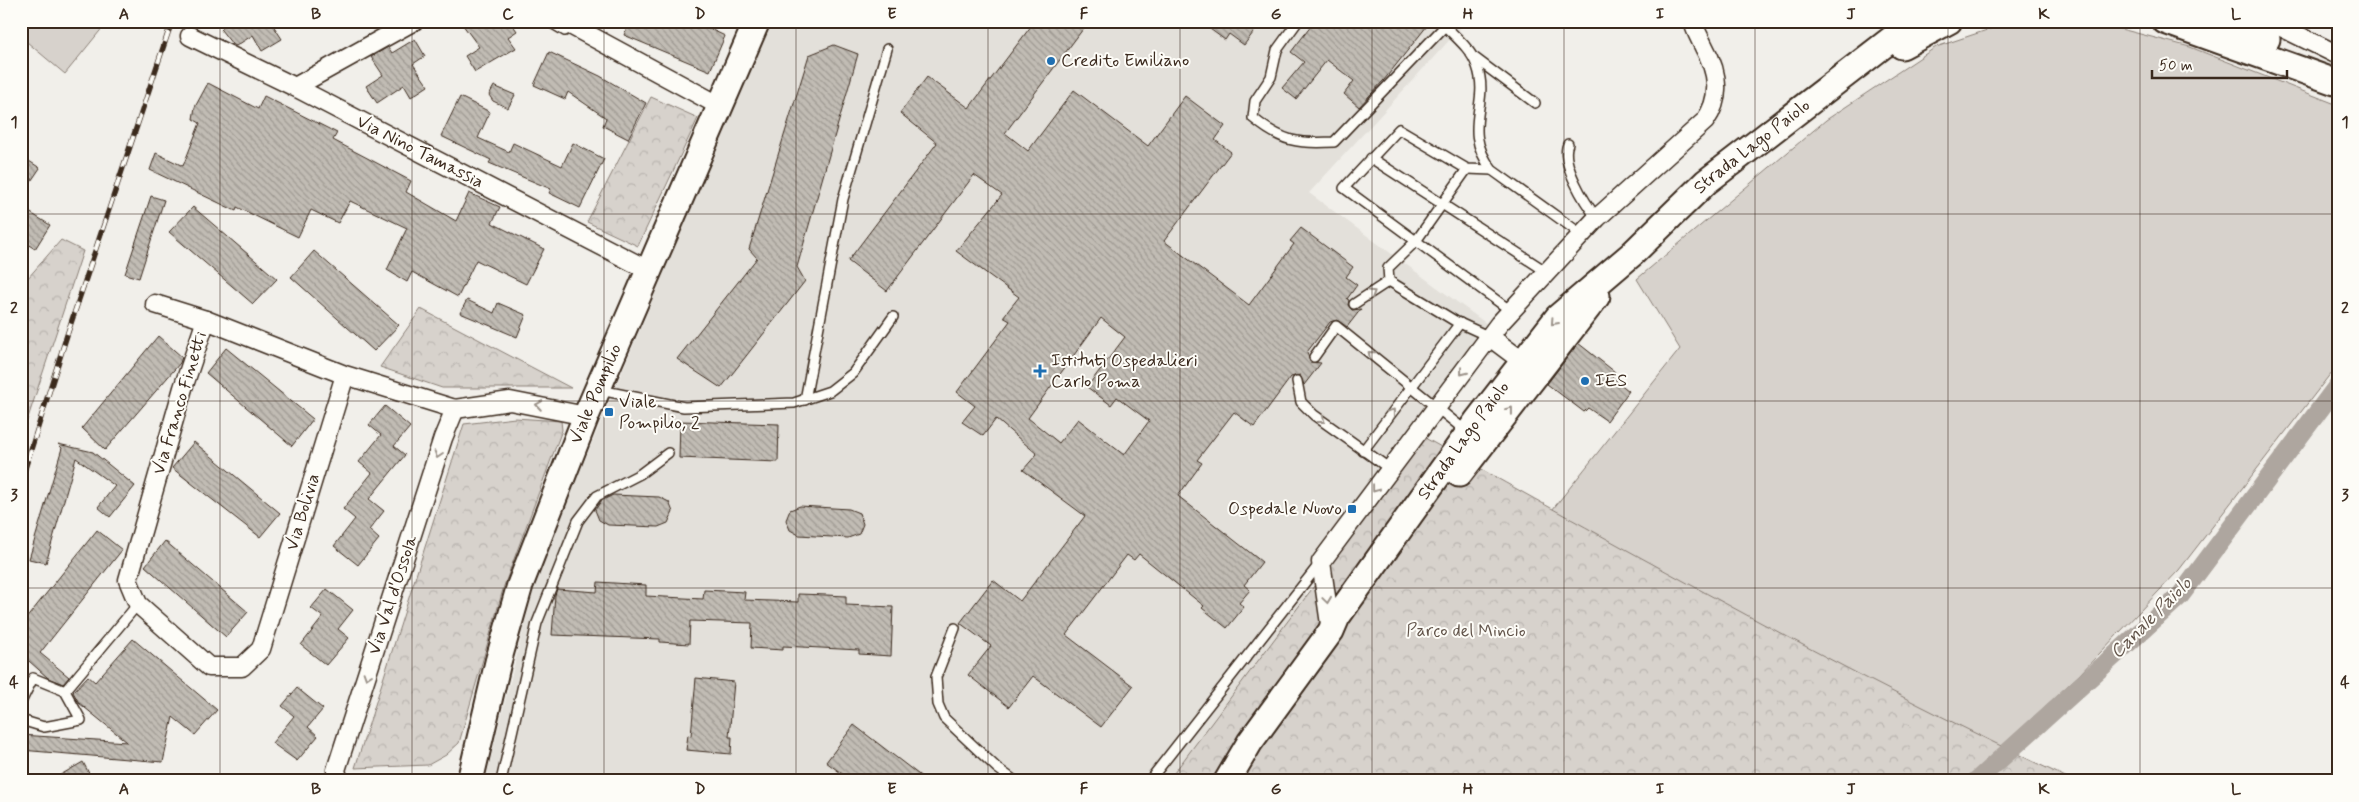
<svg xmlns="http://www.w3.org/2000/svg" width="2359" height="802" viewBox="0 0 2359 802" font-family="Mynerve,sans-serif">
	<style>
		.built { fill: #e3e0da }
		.green { fill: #d7d2cc; stroke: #897e75 }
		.forest { fill: url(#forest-crowns); stroke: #897e75 }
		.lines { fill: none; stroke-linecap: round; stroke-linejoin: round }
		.canal { stroke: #aea69f; stroke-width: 19 }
		.building { fill: url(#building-back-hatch); stroke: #3b2a1e; fill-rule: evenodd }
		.lane-casing { stroke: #3b2a1e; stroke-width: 12 }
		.street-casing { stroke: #3b2a1e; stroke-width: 21 }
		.secondary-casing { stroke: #3b2a1e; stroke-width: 29 }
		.lane { stroke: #fdfcf7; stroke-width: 9 }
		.street { stroke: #fdfcf7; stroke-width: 18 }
		.secondary { stroke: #fdfcf7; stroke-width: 25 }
		.rail-casing { stroke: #3b2a1e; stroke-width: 5.5 }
		.rail { stroke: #fdfcf7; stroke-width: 4; stroke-dasharray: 11; stroke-linecap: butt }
		.oneway { stroke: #9c938a }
		.grid { fill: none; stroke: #3b2a1e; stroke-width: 1; stroke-opacity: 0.55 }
		.poi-dot { fill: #1f6fb2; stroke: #fdfcf7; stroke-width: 2 }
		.labels { text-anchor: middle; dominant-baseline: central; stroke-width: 4; stroke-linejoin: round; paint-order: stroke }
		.poi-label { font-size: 18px; fill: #3b2a1e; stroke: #fdfcf7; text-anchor: start }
		.street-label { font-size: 18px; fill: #3b2a1e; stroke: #fdfcf7 }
		.park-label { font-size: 18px; fill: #62544a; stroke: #fdfcf7 }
		.water-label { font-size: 19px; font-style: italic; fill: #63554b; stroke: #fdfcf7 }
		.neatline { fill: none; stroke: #3b2a1e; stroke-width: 2 }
		.grid-label { font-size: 16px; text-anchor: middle; font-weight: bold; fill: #3b2a1e }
	</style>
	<defs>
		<pattern id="forest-crowns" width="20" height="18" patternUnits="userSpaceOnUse" patternTransform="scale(1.25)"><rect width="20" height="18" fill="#d7d2cc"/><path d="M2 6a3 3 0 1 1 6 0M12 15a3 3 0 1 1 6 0" fill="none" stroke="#b9b4af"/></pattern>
		<pattern id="building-back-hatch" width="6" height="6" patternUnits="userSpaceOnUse" patternTransform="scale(1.25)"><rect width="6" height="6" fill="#c1bcb4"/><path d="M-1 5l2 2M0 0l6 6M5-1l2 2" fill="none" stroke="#9e9992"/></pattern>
	</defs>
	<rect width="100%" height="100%" fill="#f1efea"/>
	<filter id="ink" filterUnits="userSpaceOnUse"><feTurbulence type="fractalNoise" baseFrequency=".02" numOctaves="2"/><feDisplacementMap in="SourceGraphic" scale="10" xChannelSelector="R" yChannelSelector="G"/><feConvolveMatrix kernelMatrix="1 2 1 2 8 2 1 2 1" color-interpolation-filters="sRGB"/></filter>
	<g filter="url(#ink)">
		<path class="built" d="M770 21H1467L1309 193 1491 327 1307 574 1304 629 1195 781H485L538 571Z"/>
		<g class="green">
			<path d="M21 21H108L65 74 21 37Z"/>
			<path d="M2011 22H2094L2190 47 2338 105V364L2179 570 2079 675 1982 765 1265 781 1537 529 1680 349 1637 279 1826 120 1936 47Z"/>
		</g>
		<g class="forest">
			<path d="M651 97 698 118 638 246 587 222Z"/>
			<path d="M61 240 83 251 21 439V286Z"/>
			<path d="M421 309 571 388H442L380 367Z"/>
			<path d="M515 418 561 421 562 430 504 586 459 743 446 755 428 765 355 768 464 424Z"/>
			<path d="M1425 438C1639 557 1853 677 2074 781H1168Z"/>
		</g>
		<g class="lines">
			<path class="canal" d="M1976 781 2180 596 2338 385"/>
		</g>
		<g class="building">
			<path d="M230 21H272L271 22 282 39 262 51 253 35 236 46 232 44 221 30Z"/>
			<path d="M460 21H510L517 31 508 37 516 48 475 72 465 56 479 47Z"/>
			<path d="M630 21H693L725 36 710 71 624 35Z"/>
			<path d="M1035 21H1089L1005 133 1028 151 1074 90 1148 146 1185 96 1225 126 1215 140 1231 152 1164 241 1249 305 1294 244 1290 241 1301 228 1353 267 1346 277 1357 285 1347 299 1349 300 1348 305 1352 310 1361 309 1347 327 1337 320 1330 322 1307 352 1310 362 1321 363 1304 385 1300 375 1291 377 1254 427 1234 412 1197 460 1202 463 1178 496 1262 562 1244 585 1250 590 1239 603 1244 607 1227 628 1202 608 1204 606 1139 554 1134 560 1127 555 1066 635 1133 686 1101 727 1033 676 1009 707 968 675 991 646 960 623 993 580 1020 601 1085 516 1023 470 1037 454 996 419 983 436 962 422 975 406 957 392 1010 321 1003 317 1019 297 956 251 1002 195 974 175 887 291 848 261 937 143 900 113 927 77 969 108ZM1101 318 1125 337 1087 387 1111 405 1117 397 1149 421 1124 455 1078 419 1059 443 1028 418Z"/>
			<path d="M1199 21H1262L1244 45 1229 34 1225 40Z"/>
			<path d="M1315 21H1431L1384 80 1359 107 1344 94 1354 81 1327 60 1296 99 1282 88 1304 62 1291 52Z"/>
			<path d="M415 39 425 56 413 64 428 86 411 97 404 85 377 103 366 86 383 75 371 57 388 47 392 53Z"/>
			<path d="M834 45 858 54 797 267 805 281 721 388 677 359 757 258 749 249 809 55Z"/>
			<path d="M549 52 600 76 646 103 628 139 603 126 606 118 568 92 565 99 534 85Z"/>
			<path d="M208 83 258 109 264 96 337 133 333 140 411 181 406 192 456 221 469 193 500 207 492 223 544 249 526 284 476 260 458 297 412 272 407 282 387 270 407 228 350 201 338 223 311 210 298 237 237 207 236 211 150 170 156 153 183 166 200 123 193 119 195 107Z"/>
			<path d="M494 86 515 95 508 108 493 101 489 95Z"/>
			<path d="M460 97 490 112 478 138 509 152 513 143 562 166 573 143 604 159 580 208 549 193 551 189 489 163 491 160 441 136Z"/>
			<path d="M21 156 40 168 21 196Z"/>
			<path d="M151 196 164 200 139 278 125 274Z"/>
			<path d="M21 207 50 225 35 249 21 240Z"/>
			<path d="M193 207 277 279 253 304 169 232Z"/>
			<path d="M314 251 399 325 374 351 291 277Z"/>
			<path d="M467 300 494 313 498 303 526 315 517 337 460 313Z"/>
			<path d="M158 336 182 357 180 363 105 450 82 428Z"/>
			<path d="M1578 343 1615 372 1612 377 1629 391 1607 421 1588 408 1584 412 1547 384Z"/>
			<path d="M226 348 313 419 292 446 206 373Z"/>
			<path d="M385 406 410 427 394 446 405 455 369 499 384 511 369 530 379 539 358 565 334 546 355 519 343 509 372 473 359 462 381 435 369 425Z"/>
			<path d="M680 421 779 424 778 462 679 458Z"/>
			<path d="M194 442 280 513 260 537 172 468Z"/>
			<path d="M58 444 93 452 135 486 110 517 98 507 115 486 76 458 46 563 29 559 62 448Z"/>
			<path d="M613 495 659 497 669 502 673 512 668 523 658 527 608 525 599 520 595 510 601 501Z"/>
			<path d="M800 506 849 509 859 513 863 524 859 534 848 538 799 535 790 530 786 520 790 510Z"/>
			<path d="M97 530 122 550 40 653 69 677 63 684 48 678 29 661 21 664V625Z"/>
			<path d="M165 541 248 612 226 637 145 566Z"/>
			<path d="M598 582 646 585V596L703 599 704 590 745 592 744 600 798 602V594L826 595 846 596V605L893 607 891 656 859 654V650L783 646V650L751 648 752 623 690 621 689 644 660 642V639L552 635 555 595 557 589 597 592Z"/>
			<path d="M327 589 353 610 338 629 349 638 326 665 301 645 323 617 311 608Z"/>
			<path d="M133 639 217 710 195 735 173 717 163 762 21 750V735L127 742 79 703 73 692 88 676 95 682Z"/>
			<path d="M696 678 734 682 729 737H732L731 754 686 750 688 735 691 736Z"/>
			<path d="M297 688 323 709 308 727 318 736 297 761 272 743 294 716 282 706Z"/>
			<path d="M854 725 927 781H852L826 762Z"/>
			<path d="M83 762 93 781H50Z"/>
		</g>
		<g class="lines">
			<g class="lane-casing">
				<g id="lane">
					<path d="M548 21 565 31"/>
					<path d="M1298 21 1277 50 1271 77 1255 101 1253 118C1282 142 1298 144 1334 142L1445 26"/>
					<path d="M1440 21C1453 35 1471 48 1477 66 1491 105 1460 127 1492 170L1581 234"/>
					<path d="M1475 58 1535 103"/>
					<path d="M1568 144C1560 163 1585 203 1597 218"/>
					<path d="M1371 158 1547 272"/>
					<path d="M1467 169 1416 241 1388 268 1389 281 1455 321 1490 337"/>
					<path d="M1492 170 1467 169 1399 129 1344 188 1511 311"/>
					<path d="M1354 304 1389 281"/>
					<path d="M1314 357 1336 326 1467 432"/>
					<path d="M1297 381 1301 402 1314 415 1390 469"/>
					<path d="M600 390 684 407 794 403 830 391 853 373 893 317"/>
					<path d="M805 400 843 199 887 49"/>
					<path d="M1363 451 1460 323"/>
					<path d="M955 628 936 677 938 704 944 718 997 768 1015 781"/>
					<path d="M65 691 138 604"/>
					<path d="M21 702 33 678 65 691 81 720 44 727 21 720"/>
					<path d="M501 781 537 623 578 521 597 496 640 474 668 453"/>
					<path d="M1149 781 1321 562"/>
				</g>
			</g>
			<g class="street-casing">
				<g id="street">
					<path d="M563 21 720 106"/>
					<path d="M2269 21 2338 55"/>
					<path d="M190 36 295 87 648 270"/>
					<path d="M295 87 414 21"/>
					<path d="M155 304 206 320"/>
					<path d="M1490 337 1522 361"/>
					<path d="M345 375 261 649 242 667H209L138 604 128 580 183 388 206 320 345 375 455 409 510 401 586 416"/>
					<path d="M1331 631 1321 562 1499 324 1597 218 1705 121C1722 97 1718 72 1704 47 1700 38 1695 31 1693 21"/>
					<path d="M339 781 336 770 443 438 455 409"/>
				</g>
			</g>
			<g class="secondary-casing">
				<g id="secondary">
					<path d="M2165 21 2338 83"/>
					<path d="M2220 21 2267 39"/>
					<path d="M1902 46 1949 21"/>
					<path d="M1459 474 1597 296"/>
					<path id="s1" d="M470 781 498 662 520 585 586 416 757 21"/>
					<path id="s2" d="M1227 781 1250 742 1331 631 1337 617 1477 421 1558 317 1632 254 1706 182 1915 21"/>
				</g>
			</g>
			<use href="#lane" class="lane"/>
			<use href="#street" class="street"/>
			<use href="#secondary" class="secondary"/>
			<g class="rail-casing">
				<path id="rail" d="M21 481 67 335 172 21"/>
			</g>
			<use href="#rail" class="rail"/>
		</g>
		<defs><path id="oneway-chevron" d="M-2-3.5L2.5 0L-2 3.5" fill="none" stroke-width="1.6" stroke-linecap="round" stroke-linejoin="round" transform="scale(1.25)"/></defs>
		<g class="oneway">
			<use href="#oneway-chevron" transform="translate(1372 293) rotate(-32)"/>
			<use href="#oneway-chevron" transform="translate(1554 322) rotate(132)"/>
			<use href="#oneway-chevron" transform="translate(1371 354) rotate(-141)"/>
			<use href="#oneway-chevron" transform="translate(1463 372) rotate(128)"/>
			<use href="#oneway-chevron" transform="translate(539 405) rotate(-171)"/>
			<use href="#oneway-chevron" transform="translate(1510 410) rotate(-52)"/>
			<use href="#oneway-chevron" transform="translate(1392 412) rotate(-53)"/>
			<use href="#oneway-chevron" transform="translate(1322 420) rotate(38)"/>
			<use href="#oneway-chevron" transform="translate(438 455) rotate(108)"/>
			<use href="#oneway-chevron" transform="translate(1375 489) rotate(127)"/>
			<use href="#oneway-chevron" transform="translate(1327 600) rotate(82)"/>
			<use href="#oneway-chevron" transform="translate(367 676) rotate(108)"/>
		</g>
	</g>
	<path class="grid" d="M220 21V781M412 21V781M604 21V781M796 21V781M988 21V781M1180 21V781M1372 21V781M1564 21V781M1755 21V781M1948 21V781M2140 21V781M21 214H2338M21 401H2338M21 588H2338"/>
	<g class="poi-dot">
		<circle cx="1051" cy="61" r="5"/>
		<path d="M1037.5 363.5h5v5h5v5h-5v5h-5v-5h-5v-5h5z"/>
		<circle cx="1585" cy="381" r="5"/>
		<rect x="604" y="407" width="10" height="10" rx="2.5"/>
		<rect x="1347" y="504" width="10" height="10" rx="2.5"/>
	</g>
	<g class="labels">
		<g class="poi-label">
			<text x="1061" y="61">Credito Emiliano</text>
			<text x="1051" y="361">Istituti Ospedalieri<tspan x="1051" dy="21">Carlo Poma</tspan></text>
			<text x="1595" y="381">IES</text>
			<text x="619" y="402">Viale<tspan x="619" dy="21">Pompilio, 2</tspan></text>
			<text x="1342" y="509" text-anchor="end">Ospedale Nuovo</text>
		</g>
		<g class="street-label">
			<text stroke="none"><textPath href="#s2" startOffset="829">Strada Lago Paiolo</textPath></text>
			<text transform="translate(420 152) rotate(27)">Via Nino Tamassia</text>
			<text stroke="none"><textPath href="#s1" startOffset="408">Viale Pompilio</textPath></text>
			<text transform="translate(180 403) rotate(-73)">Via Franco Finetti</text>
			<text stroke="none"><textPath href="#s2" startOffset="415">Strada Lago Paiolo</textPath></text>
			<text transform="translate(303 512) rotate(-73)">Via Bolivia</text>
			<text transform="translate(393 595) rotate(-72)">Via Val d'Ossola</text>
		</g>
		<g class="park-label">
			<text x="1466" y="631">Parco del Mincio</text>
		</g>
		<g class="water-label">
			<text transform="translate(2151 618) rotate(-45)">Canale Paiolo</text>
		</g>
	</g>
	<rect width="2359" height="802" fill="none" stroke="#fdfcf7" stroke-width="55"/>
	<path d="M2152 70v8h135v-8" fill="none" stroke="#3b2a1e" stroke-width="2.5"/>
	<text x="2159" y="70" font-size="15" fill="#3b2a1e" stroke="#fdfcf7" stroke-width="4" paint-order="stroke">50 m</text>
	<rect x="28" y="28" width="2304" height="746" class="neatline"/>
	<g class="grid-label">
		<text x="124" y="19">A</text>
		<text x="316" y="19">B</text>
		<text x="508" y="19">C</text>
		<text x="700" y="19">D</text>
		<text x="892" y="19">E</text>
		<text x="1084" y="19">F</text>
		<text x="1276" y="19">G</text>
		<text x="1468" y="19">H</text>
		<text x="1660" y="19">I</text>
		<text x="1851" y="19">J</text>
		<text x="2044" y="19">K</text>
		<text x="2236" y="19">L</text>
		<text x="14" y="127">1</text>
		<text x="2345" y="127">1</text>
		<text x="14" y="313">2</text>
		<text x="2345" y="313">2</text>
		<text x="14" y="500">3</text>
		<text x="2345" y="500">3</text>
		<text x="14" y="687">4</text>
		<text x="2345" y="687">4</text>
		<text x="124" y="794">A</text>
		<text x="316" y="794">B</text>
		<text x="508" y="794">C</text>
		<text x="700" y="794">D</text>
		<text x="892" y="794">E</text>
		<text x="1084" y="794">F</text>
		<text x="1276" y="794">G</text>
		<text x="1468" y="794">H</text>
		<text x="1660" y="794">I</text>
		<text x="1851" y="794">J</text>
		<text x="2044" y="794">K</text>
		<text x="2236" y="794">L</text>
	</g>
</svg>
